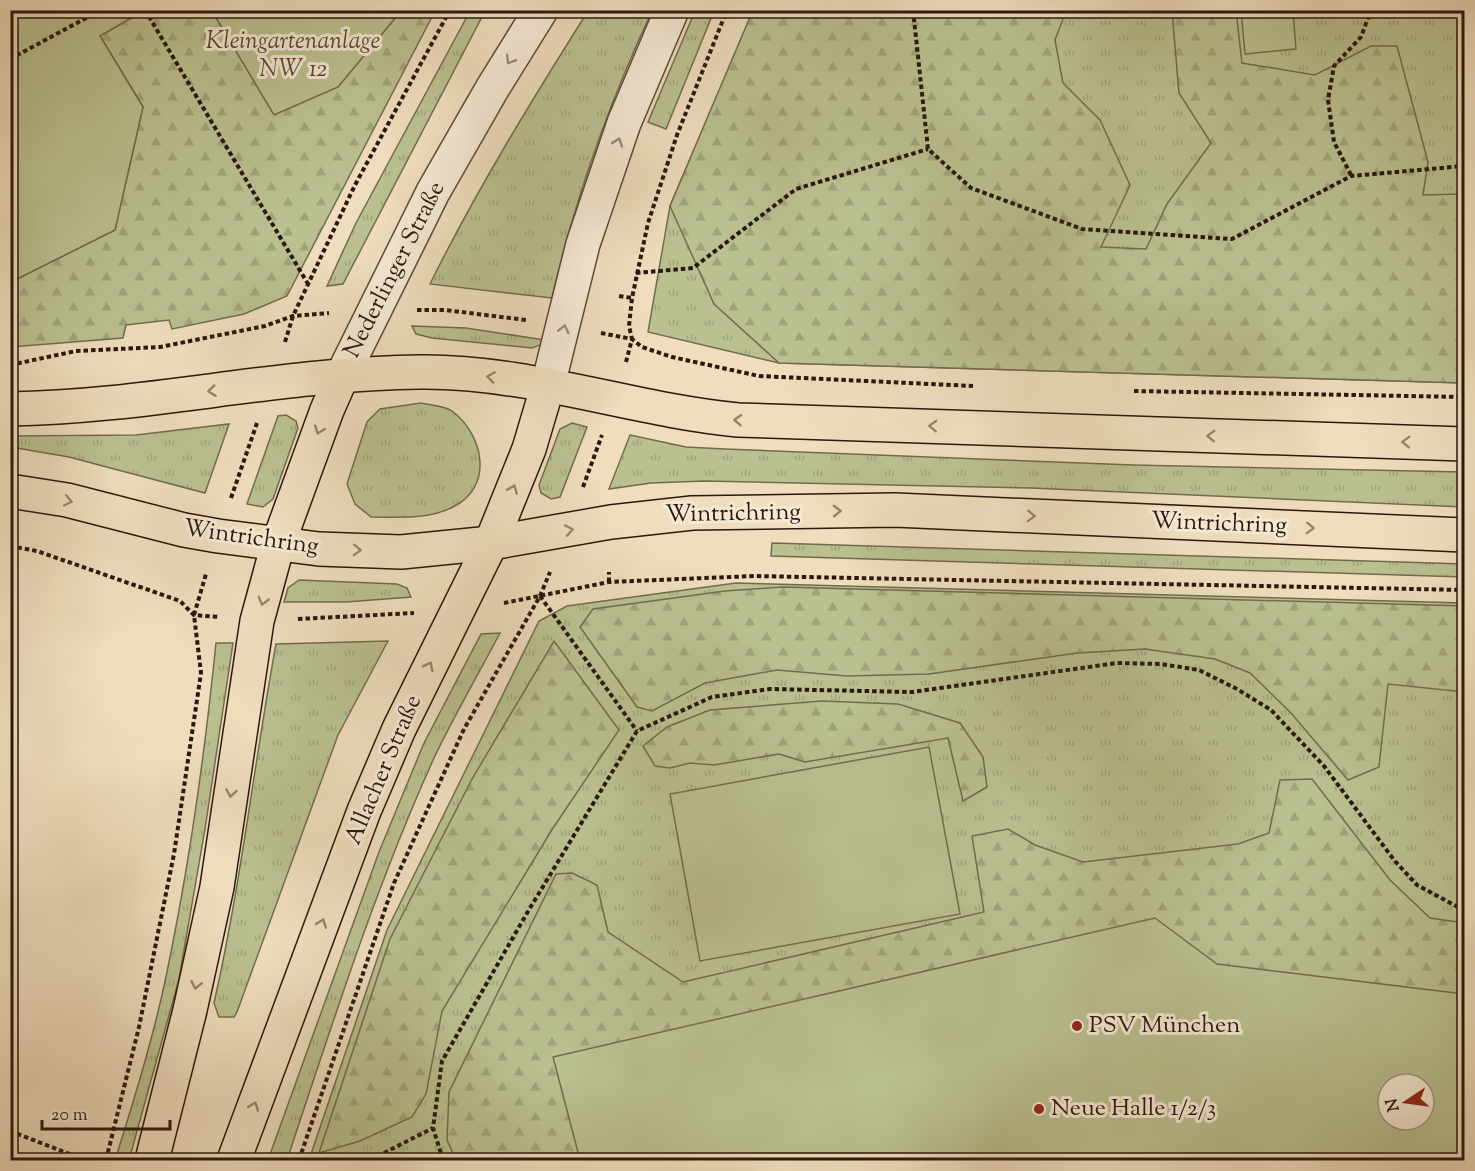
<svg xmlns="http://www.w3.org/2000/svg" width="1475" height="1171" viewBox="0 0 1475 1171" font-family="'Sorts Mill Goudy',serif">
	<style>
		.grass { fill: url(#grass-tufts); stroke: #726c4e; stroke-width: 1.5 }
		.forest { fill: url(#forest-firs); stroke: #726c4e; stroke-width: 1.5 }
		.garden { fill: #bac090; stroke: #726c4e; stroke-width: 1.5; fill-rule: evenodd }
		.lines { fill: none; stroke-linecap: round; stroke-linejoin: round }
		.minor-casing { stroke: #5b4939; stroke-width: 36 }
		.major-casing { stroke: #2a180d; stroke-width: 36 }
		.path { stroke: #2a180d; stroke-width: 4; stroke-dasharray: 4.5 3; stroke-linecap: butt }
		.minor { stroke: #f5e9d4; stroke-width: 33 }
		.major { stroke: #efddbd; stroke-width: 33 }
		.oneway { stroke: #9a8b7a }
		.oneway2 { stroke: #96846e }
		.poi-dot { fill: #8f2418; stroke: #f5e9d4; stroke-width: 2 }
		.labels { text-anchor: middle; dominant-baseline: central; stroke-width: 6; stroke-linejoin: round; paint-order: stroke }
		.park-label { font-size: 24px; font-style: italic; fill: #554a34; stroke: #f5e9d4 }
		.street-label { font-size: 24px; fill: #2a180d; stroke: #f5e9d4 }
		.poi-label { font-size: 24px; fill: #2a180d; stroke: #f5e9d4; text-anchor: start }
	</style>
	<defs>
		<pattern id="grass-tufts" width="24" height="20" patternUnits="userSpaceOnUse" patternTransform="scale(1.5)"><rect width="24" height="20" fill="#bac090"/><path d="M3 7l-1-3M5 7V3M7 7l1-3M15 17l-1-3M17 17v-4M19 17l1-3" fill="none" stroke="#a0a47b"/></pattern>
		<pattern id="forest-firs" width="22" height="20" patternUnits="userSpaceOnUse" patternTransform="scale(1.5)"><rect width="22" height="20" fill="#bac090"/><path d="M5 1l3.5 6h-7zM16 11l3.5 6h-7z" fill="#a0a47b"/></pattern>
	</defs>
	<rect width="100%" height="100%" fill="#efddbd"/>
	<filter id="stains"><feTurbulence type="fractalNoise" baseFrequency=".00333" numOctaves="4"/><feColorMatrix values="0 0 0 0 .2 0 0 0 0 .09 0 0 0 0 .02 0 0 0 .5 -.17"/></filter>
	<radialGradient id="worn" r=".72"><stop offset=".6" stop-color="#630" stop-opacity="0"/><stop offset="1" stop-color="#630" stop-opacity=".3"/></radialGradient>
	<g class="grass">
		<path d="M470 11H485L343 284 327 286 356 223Z"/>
		<path d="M588 11H652C609 103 575 198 552 298L430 284C477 189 532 100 588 11Z"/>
		<path d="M695 11H714L666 129 648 122Z"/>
		<path d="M753 11H1464V383L779 363 648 332 670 206Z"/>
		<path d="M412 326 466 328 545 340 543 344 532 348 432 338 416 334Z"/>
		<path d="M421 403C430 405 445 406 452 411 484 435 494 487 453 507 428 520 398 517 371 517L355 504 347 484 367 422 380 409Z"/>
		<path d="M286 415 296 421 298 428 273 499 263 507 247 504 278 416Z"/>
		<path d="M572 423 587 427 560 497 551 499 541 493 539 485 560 429Z"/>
		<path d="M229 424 205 493 69 457 11 447V436L136 435Z"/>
		<path d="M630 435 686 447 725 449 1133 465 1464 472V507L1031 488 705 481 651 483 609 489Z"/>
		<path d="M772 543 1464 564V577L771 556Z"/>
		<path d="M299 580 397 584 407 588 411 597 346 602H284L288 588Z"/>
		<path d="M736 583 1464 603V994L580 1160H309L387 930 539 621 567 606Z"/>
		<path d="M500 633C478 675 454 716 434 758 375 888 332 1025 287 1160H268L379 852 424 743 481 634Z"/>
		<path d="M388 641 338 735 237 1012 234 1017H219L214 1003C241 884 254 764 276 644Z"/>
		<path d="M216 643H233L205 829 179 979 129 1160H115C135 1097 155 1032 168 967 190 860 205 752 216 643Z"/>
	</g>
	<g class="forest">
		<path d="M753 10 1066 11 1055 40 1063 83 1100 120 1130 185 1101 247 1146 249 1167 204 1211 143 1179 93 1172 11H1236L1242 63 1315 75 1371 46H1397L1428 162 1423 195 1464 194V383L779 363 714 304 670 206Z"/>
		<path d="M143 11H212L274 114 338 87 401 11H435L287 296 244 314 172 329 169 320 126 325 123 338 11 347V282L115 230 143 107 100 36Z"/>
		<path d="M782 587 1464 606V692L1388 684 1379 767 1348 780 1291 713 1250 673 1215 659 1145 649 1077 653 929 674 847 676 777 670 705 683 652 711 637 707 580 627 593 609 725 591Z"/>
		<path d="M554 641 619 730 553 828 442 1011 426 1094 412 1117 360 1141 319 1153 390 939 472 779Z"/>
		<path d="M822 701 898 704 960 723 983 757 987 787 963 801 948 738 805 762 779 754 714 765 690 763 670 768 655 766 643 746 667 727 710 710Z"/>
		<path d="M1312 779 1390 880 1430 918 1464 923V1007L582 1160H456L447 1140 449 1092 556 874 572 873 597 885 608 932 683 982 984 912 972 836 1008 829 1035 845 1083 862 1238 844 1269 833 1280 780Z"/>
	</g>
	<g class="garden">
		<path d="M11 10 143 11 100 36 143 107 115 230 11 282Z"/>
		<path d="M212 11H401L338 87 274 115Z"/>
		<path d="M1241 11H1293L1296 49 1245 54Z"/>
		<path d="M929 747 960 914 700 961 670 794Z"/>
		<path d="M1155 918 1217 964 1464 994V1160H580L553 1057ZM1388 1084H1424V1120H1388Z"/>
	</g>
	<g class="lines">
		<g class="minor-casing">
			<g id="minor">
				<path d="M342 376 433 192 492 89 541 10"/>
				<path d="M548 385 583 244 624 123 672 10"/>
			</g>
		</g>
		<g class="major-casing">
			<g id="major">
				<path d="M10 409C148 407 283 373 421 372 529 371 632 410 738 420L1464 444"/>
				<path d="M10 491 67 500 184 530 218 536 319 549 401 552 491 543 611 522 692 513 895 510 1464 535"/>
				<path d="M152 1160 190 1010 217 887 257 621 278 544 327 410 342 376"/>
				<path d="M234 1160 364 811 399 729 491 543 529 449 548 385"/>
			</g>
		</g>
		<g class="path">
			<path d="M145 10 308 284"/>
			<path d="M913 10 928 149 971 188 1082 229 1232 239 1351 176 1464 166"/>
			<path d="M10 59 101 10"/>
			<path d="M1351 175 1334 142 1328 100 1334 66 1361 37 1371 10"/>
			<path d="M636 273 693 268 796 189 928 149"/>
			<path d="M619 296 632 298"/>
			<path d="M417 310H445L526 320"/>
			<path d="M601 333 632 339 642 347 672 357 759 376 973 386"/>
			<path d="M285 342 293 316 355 185 450 10"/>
			<path d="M626 362 632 339 629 326 632 298 648 223 677 135 727 10"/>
			<path d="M10 365 76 351 160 347 265 326 293 316 329 313"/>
			<path d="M1134 391 1464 397"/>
			<path d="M583 487 602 435"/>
			<path d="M231 498 257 423"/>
			<path d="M10 546 37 551 180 601 194 615 219 617"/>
			<path d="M609 582V572"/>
			<path d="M540 596 637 731"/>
			<path d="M504 603 609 582 754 576 1464 590"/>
			<path d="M298 619 414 613"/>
			<path d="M10 1131 85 1160"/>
			<path d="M106 1160 139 1027 174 854 201 673 194 615 206 574"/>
			<path d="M299 1160 394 883 464 729 540 596 550 572"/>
			<path d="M363 1160 372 1159 433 1128"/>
			<path d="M443 1160 433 1128 442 1061 530 908 637 731 712 697 770 689 912 692 1117 663 1161 664 1199 670 1237 689 1271 710 1324 766 1394 860 1417 885 1456 906 1464 908"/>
		</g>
		<use href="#minor" class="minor"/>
		<use href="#major" class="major"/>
	</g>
	<defs><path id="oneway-chevron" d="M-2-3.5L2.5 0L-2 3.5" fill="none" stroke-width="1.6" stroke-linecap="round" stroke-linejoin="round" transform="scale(1.5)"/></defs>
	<g class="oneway">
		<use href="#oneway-chevron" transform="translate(510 60) rotate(122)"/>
		<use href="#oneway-chevron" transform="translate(618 142) rotate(-71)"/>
		<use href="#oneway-chevron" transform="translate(564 329) rotate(-76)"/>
	</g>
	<g class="oneway2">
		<use href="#oneway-chevron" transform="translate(491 377) rotate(-172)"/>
		<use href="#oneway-chevron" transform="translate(212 391) rotate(173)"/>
		<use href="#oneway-chevron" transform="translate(738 420) rotate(-176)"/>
		<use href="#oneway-chevron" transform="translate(933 426) rotate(-178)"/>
		<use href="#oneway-chevron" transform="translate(319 430) rotate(110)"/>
		<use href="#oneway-chevron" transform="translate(1211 436) rotate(-178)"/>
		<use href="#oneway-chevron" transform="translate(1406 442) rotate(-178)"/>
		<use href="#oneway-chevron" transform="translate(513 489) rotate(-68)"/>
		<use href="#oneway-chevron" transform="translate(68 501) rotate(12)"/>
		<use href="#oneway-chevron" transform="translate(837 511) rotate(-1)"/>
		<use href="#oneway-chevron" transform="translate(1031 516) rotate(2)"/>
		<use href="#oneway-chevron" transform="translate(1310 528) rotate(2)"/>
		<use href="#oneway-chevron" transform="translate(569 530) rotate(-11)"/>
		<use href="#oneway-chevron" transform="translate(357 550) rotate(2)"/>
		<use href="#oneway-chevron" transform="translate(263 601) rotate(105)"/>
		<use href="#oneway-chevron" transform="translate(429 666) rotate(-64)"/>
		<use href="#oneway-chevron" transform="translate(231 793) rotate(99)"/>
		<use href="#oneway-chevron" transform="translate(322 923) rotate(-69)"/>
		<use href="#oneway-chevron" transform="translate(196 985) rotate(102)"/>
		<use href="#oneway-chevron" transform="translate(254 1106) rotate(-70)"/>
	</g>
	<g class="poi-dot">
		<circle cx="1077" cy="1026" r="6"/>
		<circle cx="1039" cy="1109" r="6"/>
	</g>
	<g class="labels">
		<g class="park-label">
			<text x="293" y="42">Kleingartenanlage<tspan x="293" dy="28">NW 12</tspan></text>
		</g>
		<g class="street-label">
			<text transform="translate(395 270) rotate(-63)">Nederlinger Straße</text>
			<text transform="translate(733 514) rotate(-1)">Wintrichring</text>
			<text transform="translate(1219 524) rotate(2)">Wintrichring</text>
			<text transform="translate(251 538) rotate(8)">Wintrichring</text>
			<text transform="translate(384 770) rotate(-67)">Allacher Straße</text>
		</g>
		<g class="poi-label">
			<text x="1089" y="1026">PSV München</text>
			<text x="1051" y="1109">Neue Halle 1/2/3</text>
		</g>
	</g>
	<rect width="1475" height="1171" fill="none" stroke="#efddbd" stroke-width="36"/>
	<rect x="12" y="12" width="1451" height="1147" fill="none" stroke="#2a180d" stroke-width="3"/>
	<rect x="18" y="18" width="1439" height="1135" fill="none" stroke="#2a180d" stroke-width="1.5"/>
	<g transform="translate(1406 1102) rotate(257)"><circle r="28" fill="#f5e9d4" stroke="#a49584" stroke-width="1.5"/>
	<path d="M0-4.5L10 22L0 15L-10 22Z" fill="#8f2418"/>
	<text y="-9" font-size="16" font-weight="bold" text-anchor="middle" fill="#2a180d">N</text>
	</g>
	<path d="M42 1120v9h128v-9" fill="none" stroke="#2a180d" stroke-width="3"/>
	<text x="51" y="1120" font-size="18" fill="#2a180d" stroke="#f5e9d4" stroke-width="4.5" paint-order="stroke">20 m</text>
	<rect width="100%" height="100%" filter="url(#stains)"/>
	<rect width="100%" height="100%" fill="url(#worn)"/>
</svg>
